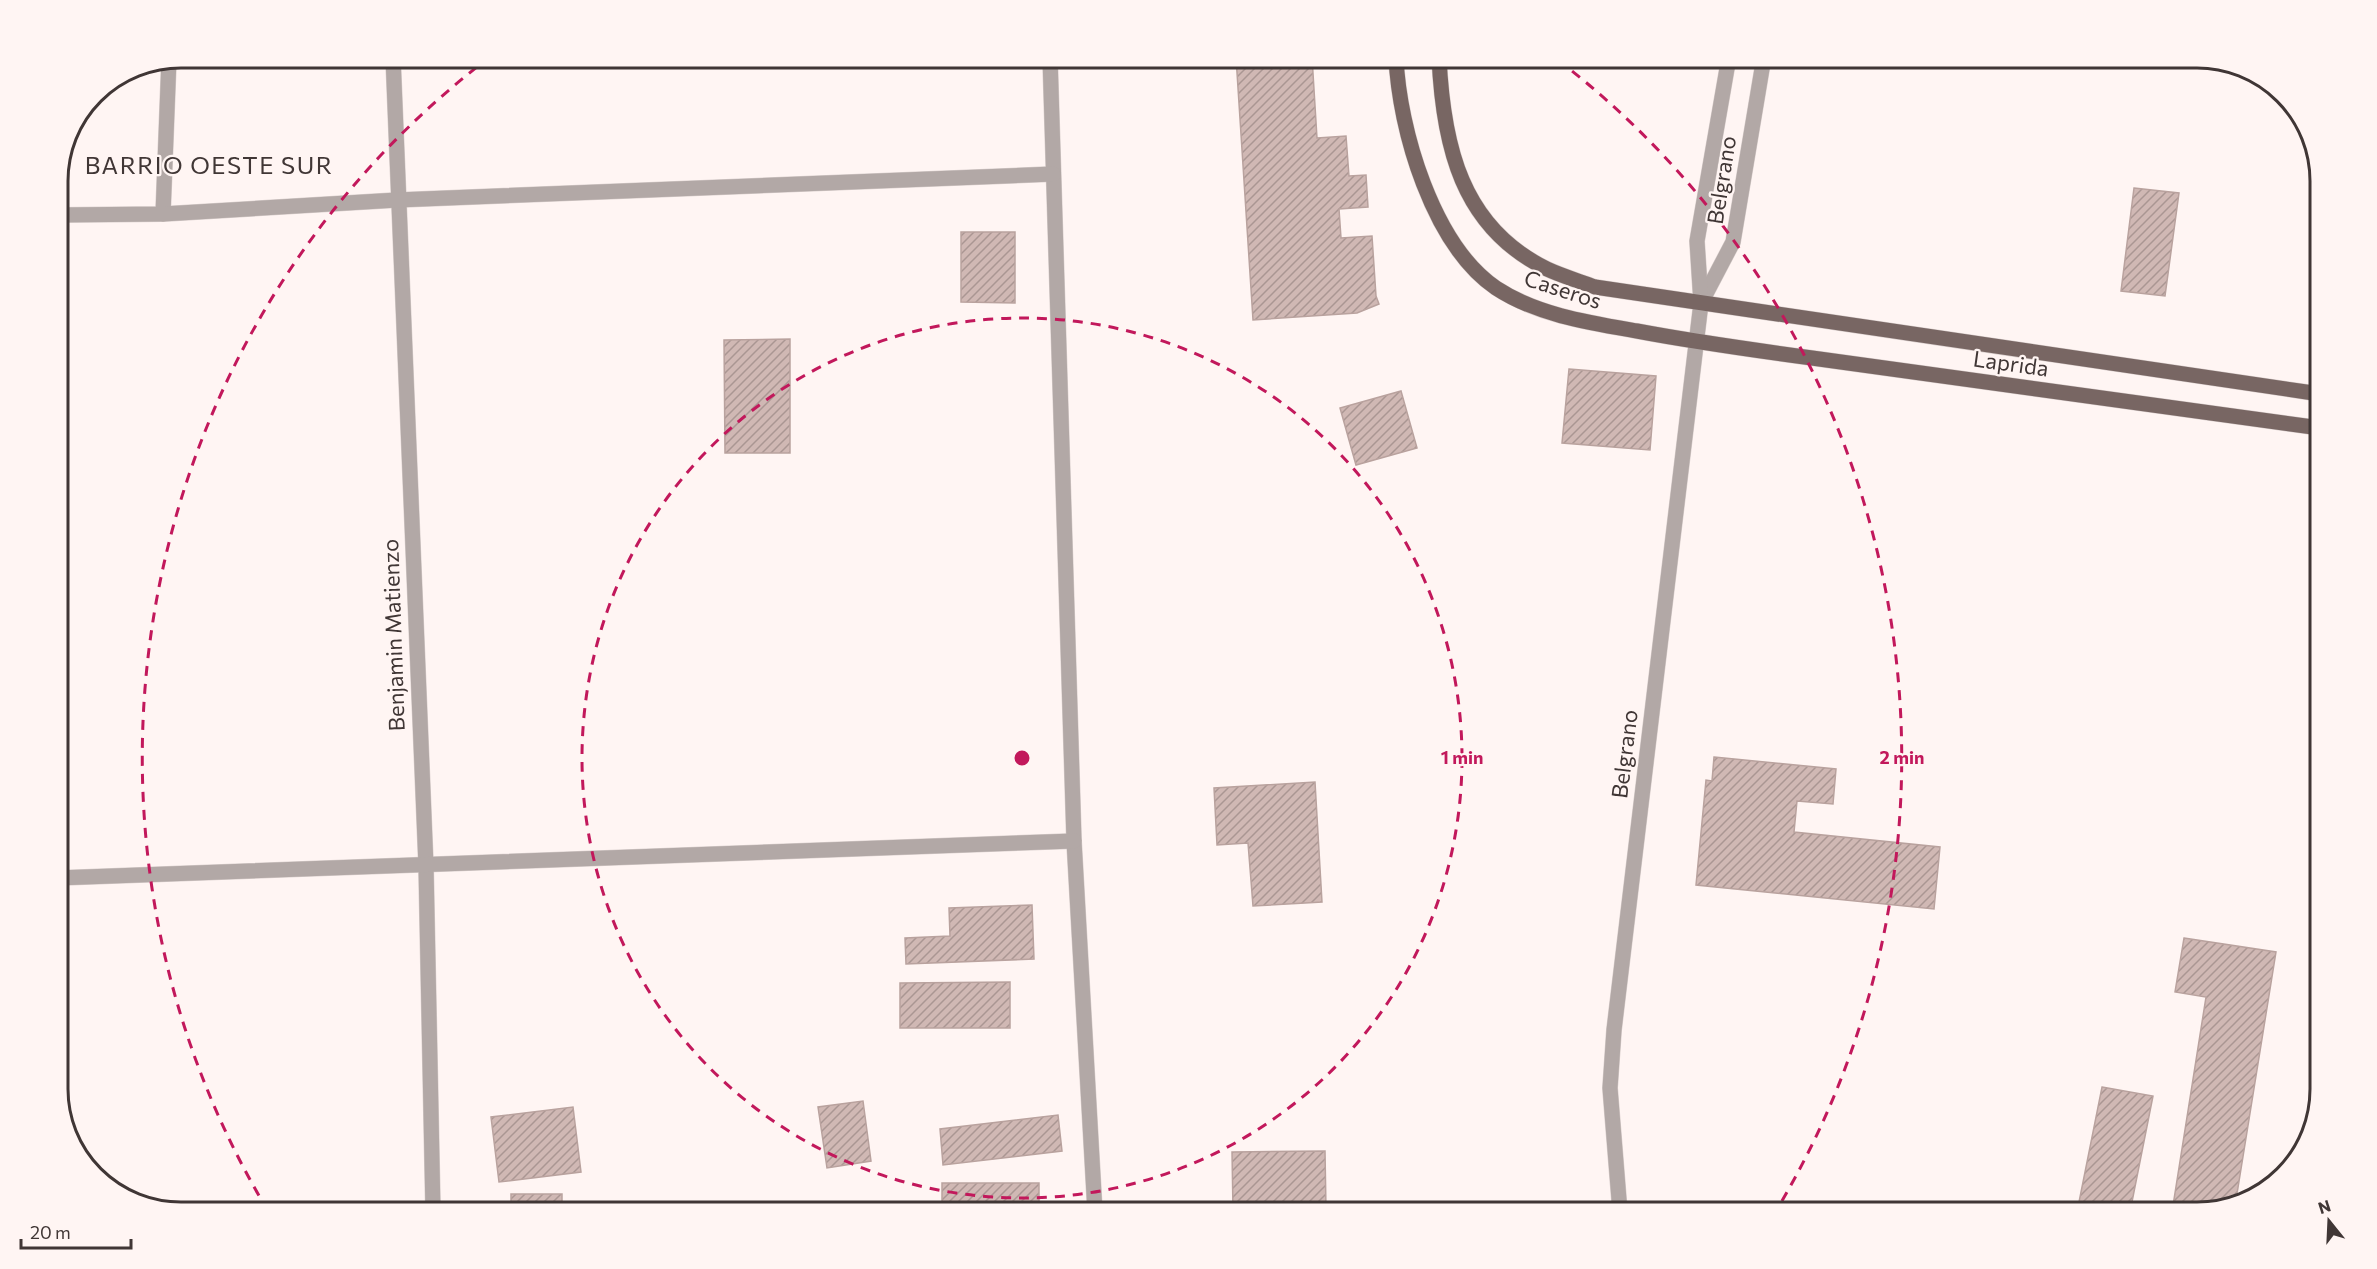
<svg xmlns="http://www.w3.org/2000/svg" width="2377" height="1269" viewBox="0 0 2377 1269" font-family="Commissioner,sans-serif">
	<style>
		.building { fill: url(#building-hatch); stroke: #b9a29e; stroke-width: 1.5 }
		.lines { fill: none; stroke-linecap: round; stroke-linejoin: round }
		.minor-casing { stroke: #d9cfcd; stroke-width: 16 }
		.major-casing { stroke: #d9cfcd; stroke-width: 16 }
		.minor { stroke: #b2a8a6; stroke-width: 15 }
		.major { stroke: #786663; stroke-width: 15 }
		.ring { fill: none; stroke: #c2185b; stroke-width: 3; stroke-dasharray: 10 8 }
		.labels { text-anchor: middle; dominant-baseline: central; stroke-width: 4.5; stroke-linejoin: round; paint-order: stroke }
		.street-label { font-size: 22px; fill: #403635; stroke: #fff5f3 }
		.neighbourhood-label { font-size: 24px; letter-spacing: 1.5px; fill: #403635; stroke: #fff5f3 }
		.rim { fill: none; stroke: #403635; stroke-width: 3 }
		.centre { fill: #c2185b; stroke: #fff5f3; stroke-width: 3 }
		.ring-label { font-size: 18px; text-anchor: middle; font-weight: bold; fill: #c2185b; stroke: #fff5f3; stroke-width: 4.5; stroke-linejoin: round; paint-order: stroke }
	</style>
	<defs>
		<pattern id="building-hatch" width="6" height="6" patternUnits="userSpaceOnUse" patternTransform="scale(1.5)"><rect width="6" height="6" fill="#d0b8b4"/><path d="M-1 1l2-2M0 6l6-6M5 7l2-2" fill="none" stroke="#aa9693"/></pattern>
	</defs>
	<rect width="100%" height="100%" fill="#fff5f3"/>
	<g class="building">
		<path d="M1236 57H1312L1317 138 1346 136 1349 176 1366 175 1368 207 1339 209 1341 238 1372 236 1376 296 1379 304 1357 313 1253 320Z"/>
		<path d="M2134 188 2179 193 2165 296 2121 291Z"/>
		<path d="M961 232H1015V303L961 302Z"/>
		<path d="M790 339V453H725L724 340Z"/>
		<path d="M1569 369 1656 376 1650 450 1562 443Z"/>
		<path d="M1401 391 1417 448 1356 465 1340 408Z"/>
		<path d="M1714 757 1836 769 1833 804 1797 801 1794 832 1940 847 1934 909 1696 885 1706 780 1712 781Z"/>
		<path d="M1315 782 1322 902 1253 906 1248 843 1217 845 1214 788Z"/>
		<path d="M1032 905 1034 959 906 964 905 938 950 936 949 908Z"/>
		<path d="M2184 938 2276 952 2236 1200 2196 1212H2172L2206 997 2175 992Z"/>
		<path d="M1010 982V1028H900V983Z"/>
		<path d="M2102 1087 2153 1096 2130 1212H2077Z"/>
		<path d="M863 1101 871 1161 827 1168 818 1107Z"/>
		<path d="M573 1107 581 1172 499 1182 491 1117Z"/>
		<path d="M1058 1115 1062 1151 943 1165 940 1129Z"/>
		<path d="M1325 1151 1326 1209 1233 1210 1232 1152Z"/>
		<rect x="942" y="1183" width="97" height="29"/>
		<rect x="511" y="1194" width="51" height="18"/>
	</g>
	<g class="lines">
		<g class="minor-casing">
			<g id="minor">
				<path d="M393 57 426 866 433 1212"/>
				<path d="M1050 57 1074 841 1095 1212"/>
				<path d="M163 214 169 59"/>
				<path d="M57 215 163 214 397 200 1053 174"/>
				<path d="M1701 303 1733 242 1764 57"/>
				<path d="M57 878 1074 841"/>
				<path d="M1620 1212 1610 1088 1614 1030 1701 303 1697 241 1729 57"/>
			</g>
		</g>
		<g class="major-casing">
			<g id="major">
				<path d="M1396 57C1399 130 1433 245 1496 288 1537 315 1590 323 1637 331 1695 342 1753 350 1812 358 1981 381 2150 405 2320 428"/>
				<path d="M1439 57C1443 145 1461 227 1547 269 1562 276 1579 281 1595 287L2320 394"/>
			</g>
		</g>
		<use href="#minor" class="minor"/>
		<use href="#major" class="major"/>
	</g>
	<g class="ring">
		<circle cx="1022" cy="758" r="440"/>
		<path d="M268 1211A880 880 0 0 1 486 60M1558 60A880 880 0 0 1 1776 1211"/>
	</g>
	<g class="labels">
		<g class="street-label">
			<text transform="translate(1721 180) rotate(-81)">Belgrano</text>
			<text transform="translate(1563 289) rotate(18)">Caseros</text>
			<text transform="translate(2011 363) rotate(8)">Laprida</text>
			<text transform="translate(393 635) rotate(-92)">Benjamin Matienzo</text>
			<text transform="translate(1624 754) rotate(-83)">Belgrano</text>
		</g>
		<g class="neighbourhood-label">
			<text x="209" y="164">BARRIO OESTE SUR</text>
		</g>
	</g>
	<path d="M0 0H2377V1269H0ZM181 68H2197A113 113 0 0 1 2310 181V1089A113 113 0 0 1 2197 1202H181A113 113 0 0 1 68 1089V181A113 113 0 0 1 181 68Z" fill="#fff5f3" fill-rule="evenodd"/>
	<path class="rim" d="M181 68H2197A113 113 0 0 1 2310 181V1089A113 113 0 0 1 2197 1202H181A113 113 0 0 1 68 1089V181A113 113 0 0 1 181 68Z"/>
	<circle cx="1022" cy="758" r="9" class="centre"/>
	<g class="ring-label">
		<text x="1462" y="764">1 min</text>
		<text x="1902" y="764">2 min</text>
	</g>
	<g transform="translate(2329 1221) rotate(342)" stroke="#fff5f3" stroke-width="4.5" paint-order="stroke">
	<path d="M0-4.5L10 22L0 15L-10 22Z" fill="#403635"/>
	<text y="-9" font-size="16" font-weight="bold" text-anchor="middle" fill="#403635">N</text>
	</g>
	<path d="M21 1239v9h110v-9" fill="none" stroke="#403635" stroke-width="3"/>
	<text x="30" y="1239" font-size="18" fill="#403635" stroke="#fff5f3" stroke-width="4.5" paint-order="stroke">20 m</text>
</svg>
